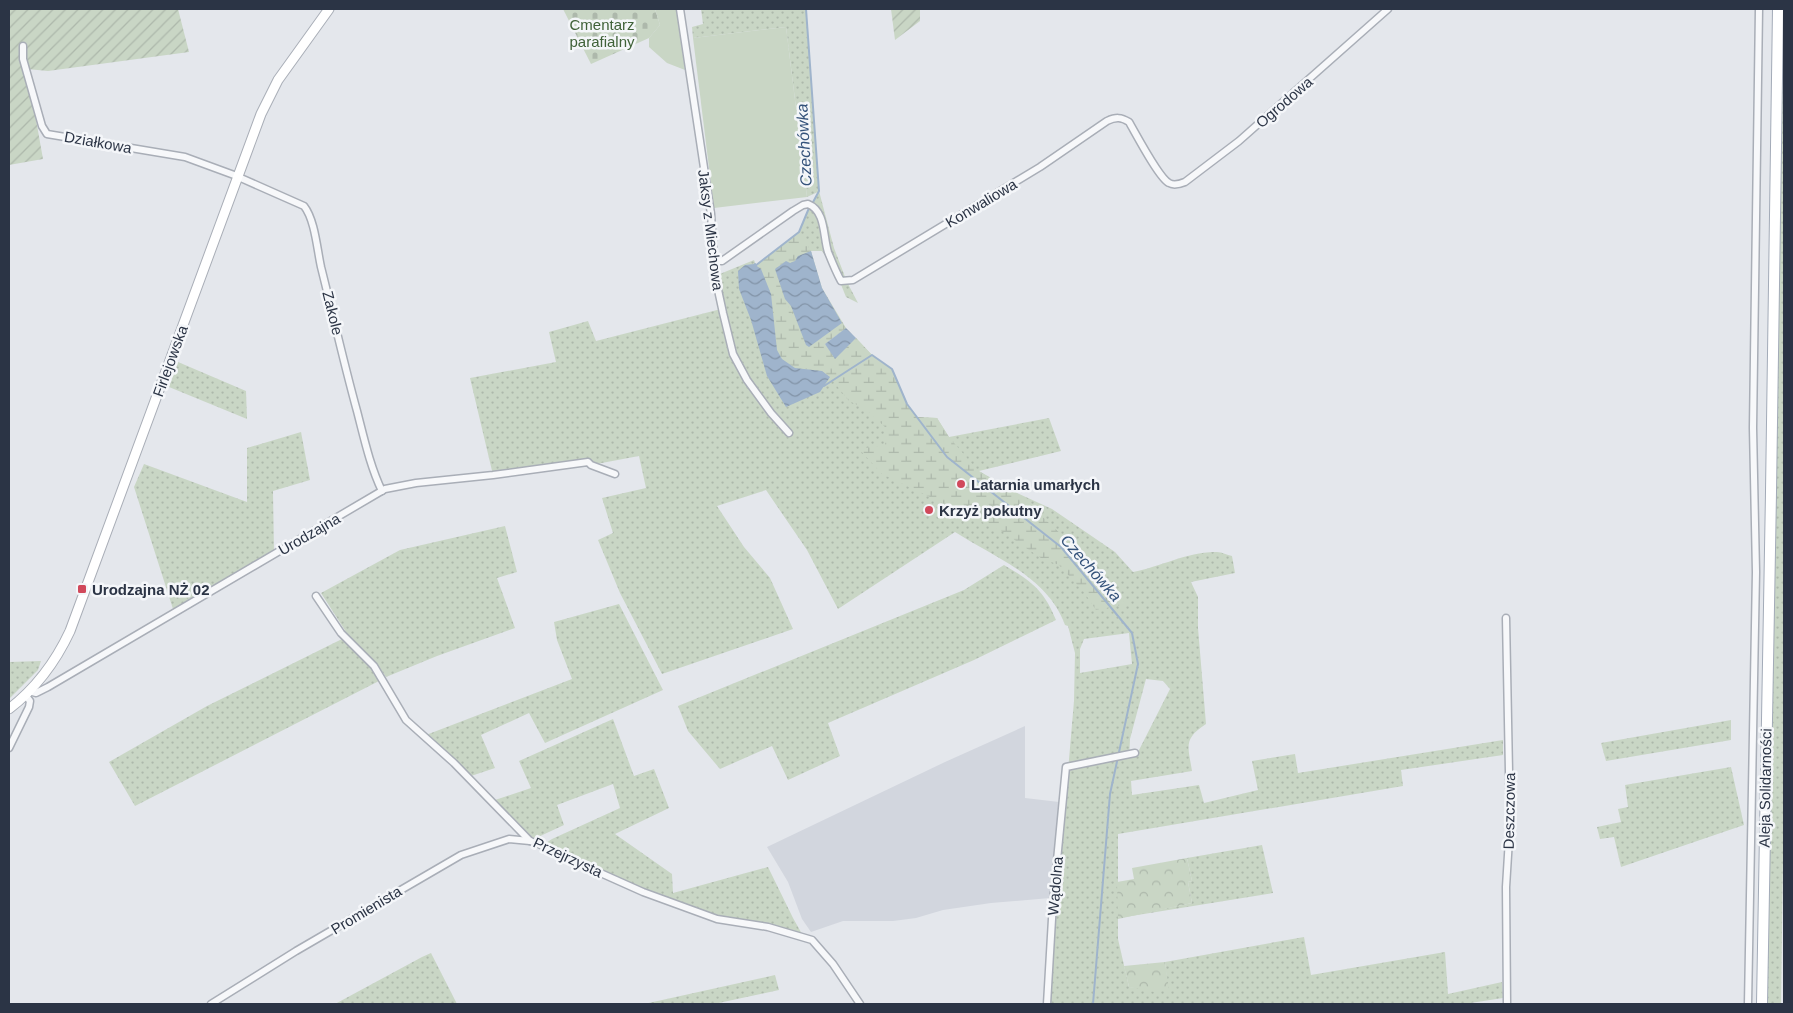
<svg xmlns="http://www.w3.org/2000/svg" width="1793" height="1013" viewBox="0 0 1793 1013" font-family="Helvetica,sans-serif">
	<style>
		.built { fill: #d2d6de }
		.grass { fill: url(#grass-dots); fill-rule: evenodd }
		.forest { fill: url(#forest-crowns) }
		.wetland { fill: url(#wetland-marsh) }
		.cemetery { fill: url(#cemetery-stones) }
		.park { fill: #c9d6c5 }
		.garden { fill: url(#garden-furrows) }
		.water { fill: url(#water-waves) }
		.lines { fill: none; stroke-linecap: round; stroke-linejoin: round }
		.stream { stroke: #9fb4cc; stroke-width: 2 }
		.street-casing { stroke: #a9aeb7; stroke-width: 9 }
		.secondary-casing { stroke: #a9aeb7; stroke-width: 11 }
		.primary-casing { stroke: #a3abb8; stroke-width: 12 }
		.street { stroke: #f7f8fa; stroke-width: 6 }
		.secondary { stroke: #fff; stroke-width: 9 }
		.primary { stroke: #fff; stroke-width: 10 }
		.poi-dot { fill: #d1495b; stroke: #f4f6f9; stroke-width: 2 }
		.labels { text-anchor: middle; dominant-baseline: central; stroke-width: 5; stroke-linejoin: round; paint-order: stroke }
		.park-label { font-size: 15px; fill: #3f6138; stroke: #f4f6f9 }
		.street-label { font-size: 15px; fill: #2b3445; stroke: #f4f6f9 }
		.poi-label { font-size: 15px; font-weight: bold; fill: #2b3445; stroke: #f4f6f9; text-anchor: start }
		.water-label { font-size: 16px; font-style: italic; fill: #34527a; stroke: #f4f6f9 }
	</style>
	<defs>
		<pattern id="grass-dots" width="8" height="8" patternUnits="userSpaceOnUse" patternTransform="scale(1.25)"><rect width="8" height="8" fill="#c9d6c5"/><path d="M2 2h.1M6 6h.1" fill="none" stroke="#adb8ab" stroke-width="1.8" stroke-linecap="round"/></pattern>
		<pattern id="forest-crowns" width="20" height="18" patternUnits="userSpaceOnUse" patternTransform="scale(1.25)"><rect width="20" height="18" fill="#c9d6c5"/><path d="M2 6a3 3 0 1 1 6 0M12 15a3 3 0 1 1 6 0" fill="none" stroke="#adb8ab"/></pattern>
		<pattern id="wetland-marsh" width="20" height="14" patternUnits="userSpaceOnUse" patternTransform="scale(1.25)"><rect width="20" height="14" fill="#c9d6c5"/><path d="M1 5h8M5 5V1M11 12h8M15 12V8" fill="none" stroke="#adb8ab"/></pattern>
		<pattern id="cemetery-stones" width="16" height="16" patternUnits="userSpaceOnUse" patternTransform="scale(1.25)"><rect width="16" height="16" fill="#c9d6c5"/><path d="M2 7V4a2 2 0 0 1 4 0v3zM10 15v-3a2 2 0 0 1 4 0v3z" fill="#adb8ab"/></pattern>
		<pattern id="garden-furrows" width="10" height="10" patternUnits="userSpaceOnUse" patternTransform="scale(1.25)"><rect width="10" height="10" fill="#c9d6c5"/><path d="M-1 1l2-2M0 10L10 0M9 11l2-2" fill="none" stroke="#adb8ab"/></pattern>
		<pattern id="water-waves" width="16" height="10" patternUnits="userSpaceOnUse" patternTransform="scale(1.25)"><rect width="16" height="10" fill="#9fb4cc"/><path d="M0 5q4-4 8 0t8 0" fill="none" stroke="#8293a7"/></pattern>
	</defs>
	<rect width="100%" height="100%" fill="#e4e7ec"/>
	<path class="built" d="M1025 726V798L1059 802 1050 898 991 903 943 910 916 918 893 921H843L811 932 802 919 788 882 767 847 945 762Z"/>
	<g class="grass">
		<path d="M701 9H806L819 191 834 248 847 282 858 303 846 297 836 272 822 251H811L822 288 846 328 825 344 835 358 856 338 872 355 892 369 907 404 917 417 937 418 949 437 1049 418 1061 451 979 471 1017 493 1052 509 1115 552 1133 572C1160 567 1189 551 1217 552 1222 552 1227 555 1232 556L1235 573 1191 582 1198 597V628L1206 724C1183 739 1188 746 1192 771L1131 781 1132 795 1199 785 1204 803 1258 790 1252 761 1295 754 1298 773 1503 740V755L1401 770 1403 786 1118 834V939L1129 987 1168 990 1165 962 1304 937 1311 975 1445 952 1448 994 1502 982 1503 998 1464 1004H1048L1074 701 1075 653 1068 626 1065 625C1048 577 994 557 955 532L838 609 807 550 766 490 717 506 744 547 770 578 793 629 662 674 620 593 598 540 613 533 602 498 646 488 639 456 591 465 493 475 470 378 556 362 549 332 588 321 596 341 721 309 715 276 754 260 756 265 799 232 806 214 818 192 807 197 786 27 693 38 692 27 703 24ZM1129 633 1132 664 1080 673V649L1084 639ZM1146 679 1163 681 1170 689 1137 754 1129 758 1130 739Z"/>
		<path d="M1782 9H1784V784L1781 1004H1766Z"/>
		<path d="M178 362 246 391 247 419 169 387Z"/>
		<path d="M301 432 310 480 273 491 274 553 173 609 134 487 144 464 247 502V448Z"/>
		<path d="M505 526 517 572 497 578 515 628 437 656 386 677 377 664 348 635 321 593 400 550Z"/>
		<path d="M1004 565C1031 581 1044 590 1056 620L974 660 828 723 840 756 788 780 772 746 720 769 688 731 678 706 964 590Z"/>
		<path d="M619 604 663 690 545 743 529 713 481 735 495 768 471 776 426 735 572 679 557 640 554 622Z"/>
		<path d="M342 639 373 670 379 681 135 806 109 762 207 706Z"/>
		<path d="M41 661 38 670 9 699V662Z"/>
		<path d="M613 719 634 776 654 769 669 808 615 834 672 874 673 893 768 867 793 918 802 934 766 924 716 915 643 889 559 851 546 843 552 839 620 808 613 784 557 805 564 825 536 838 529 837 495 800 531 788 519 761Z"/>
		<path d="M1731 720V740L1606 761 1601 743Z"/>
		<path d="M1731 767 1744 825 1621 867 1614 837 1600 839 1597 827 1621 822 1618 809 1628 807 1625 785Z"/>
		<path d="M1262 845 1273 893 1119 918 1192 903 1188 882 1192 881 1187 858Z"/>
		<path d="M431 953 457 1004H335L422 957Z"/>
		<path d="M775 975 779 990 714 1004H644Z"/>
	</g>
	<g class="forest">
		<path d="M1187 858 1192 881 1188 882 1192 903 1118 919 1117 882 1134 879 1132 868Z"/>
		<path d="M1165 962 1169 990 1155 992 1129 987 1124 966Z"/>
	</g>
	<path class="wetland" d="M799 232 811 251 798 256 795 261 790 263 786 261 775 269 785 300 809 346 842 323 846 328 825 344 835 358 856 338 872 355 892 369 907 404 917 417 937 418 949 437 978 471 1017 493 1081 553 1126 604 1096 610 1084 592 1059 565 1041 558 1003 532 882 474 859 449 885 445 886 428 866 409 849 401 830 377 822 371 795 368 782 359 777 350 755 266Z"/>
	<path class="cemetery" d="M563 9H655L660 25 649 38 591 64Z"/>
	<g class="park">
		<path d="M655 9H676L685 70 667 63 649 47V38L660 25Z"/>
		<path d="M786 27 807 197 714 208 693 38Z"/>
	</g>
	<g class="garden">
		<path d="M9 9H178L189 52 48 71 27 69 43 159 9 165Z"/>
		<path d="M891 9H920V21L895 40Z"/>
	</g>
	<g class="water">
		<path d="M811 251 822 288 842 323 809 347 806 345 791 306 785 299 775 269 786 261 790 263 795 261 798 256Z"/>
		<path d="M754 264 761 269 771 294 777 350 782 359 795 368 822 371 830 377 820 392 786 407 767 376 751 320 739 289 738 271 745 265Z"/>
		<path d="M846 328 856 338 835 359 825 344Z"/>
	</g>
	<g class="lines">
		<g class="stream">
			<path d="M806 9 819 191 812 204"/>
			<path d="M755 264V266L799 232 809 208"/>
			<path d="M822 386H824L872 355 892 369 907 404 947 457 1061 547 1132 633 1138 664 1110 794 1093 1004"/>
		</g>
		<g class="street-casing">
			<g id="street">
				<path d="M680 9 711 214 715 276 723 313 733 354 747 380 771 413 789 433"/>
				<path d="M23 46V59L42 126 47 134 185 157 234 175 304 206C315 220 317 249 321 267 333 315 344 364 357 411 364 438 370 466 382 491"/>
				<path d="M715 261H722L793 211 803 205 808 204C826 211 823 237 828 252 832 262 836 272 841 281L853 280 1040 167 1107 121C1116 117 1121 117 1129 122 1136 134 1159 178 1169 183 1174 186 1180 184 1185 182L1239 141 1388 9"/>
				<path d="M316 596 341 633 374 666 406 720 454 763 530 841 539 844 558 854 643 892 717 919 768 927 812 940 833 964 860 1004"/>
				<path d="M1506 618 1510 823 1506 887 1507 1004"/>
				<path d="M29 691 36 693 48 687 385 489 416 483 493 475 588 462 591 465 615 474"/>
				<path d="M9 748 29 707 30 701 25 695"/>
				<path d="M211 1004 296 951 461 855 509 839 530 841"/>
				<path d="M1047 1004 1053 902 1066 767 1135 753"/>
				<path d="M1748 1004 1756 572 1753 428 1759 9"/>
			</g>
		</g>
		<g class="secondary-casing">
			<path id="secondary" d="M9 709C35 689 56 661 70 631L261 114 278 80 329 9"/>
		</g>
		<g class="primary-casing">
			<path id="primary" d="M1762 1004C1767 672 1775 341 1778 9"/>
		</g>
		<use href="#street" class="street"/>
		<use href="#secondary" class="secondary"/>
		<use href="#primary" class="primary"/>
	</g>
	<g class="poi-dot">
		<circle cx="961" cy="484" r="5"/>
		<circle cx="929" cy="510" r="5"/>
		<rect x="77" y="584" width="10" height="10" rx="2.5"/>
	</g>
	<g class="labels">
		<g class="park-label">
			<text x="602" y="24">Cmentarz<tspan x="602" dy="17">parafialny</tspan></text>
		</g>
		<g class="street-label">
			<text transform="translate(1284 102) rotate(-41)">Ogrodowa</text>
			<text transform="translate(98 142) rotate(10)">Działkowa</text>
			<text transform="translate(981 203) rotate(-31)">Konwaliowa</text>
			<text transform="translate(711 230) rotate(83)">Jaksy z Miechowa</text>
			<text transform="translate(333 313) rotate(76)">Zakole</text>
			<text transform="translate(170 361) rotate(-70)">Firlejowska</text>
			<text transform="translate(309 534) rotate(-30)">Urodzajna</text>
			<text transform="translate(1765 788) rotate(-89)">Aleja Solidarności</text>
			<text transform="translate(1509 811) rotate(-89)">Deszczowa</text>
			<text transform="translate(568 857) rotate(25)">Przejrzysta</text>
			<text transform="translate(1055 886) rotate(-85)">Wądolna</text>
			<text transform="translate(366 910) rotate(-31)">Promienista</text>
		</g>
		<g class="poi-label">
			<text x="971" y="484">Latarnia umarłych</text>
			<text x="939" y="510">Krzyż pokutny</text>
			<text x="92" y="589">Urodzajna NŻ 02</text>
		</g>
		<g class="water-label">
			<text transform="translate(804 145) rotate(-93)">Czechówka</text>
			<text transform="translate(1091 568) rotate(49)">Czechówka</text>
		</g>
	</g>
	<rect width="1793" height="1013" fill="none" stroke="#2b3445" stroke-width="20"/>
</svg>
